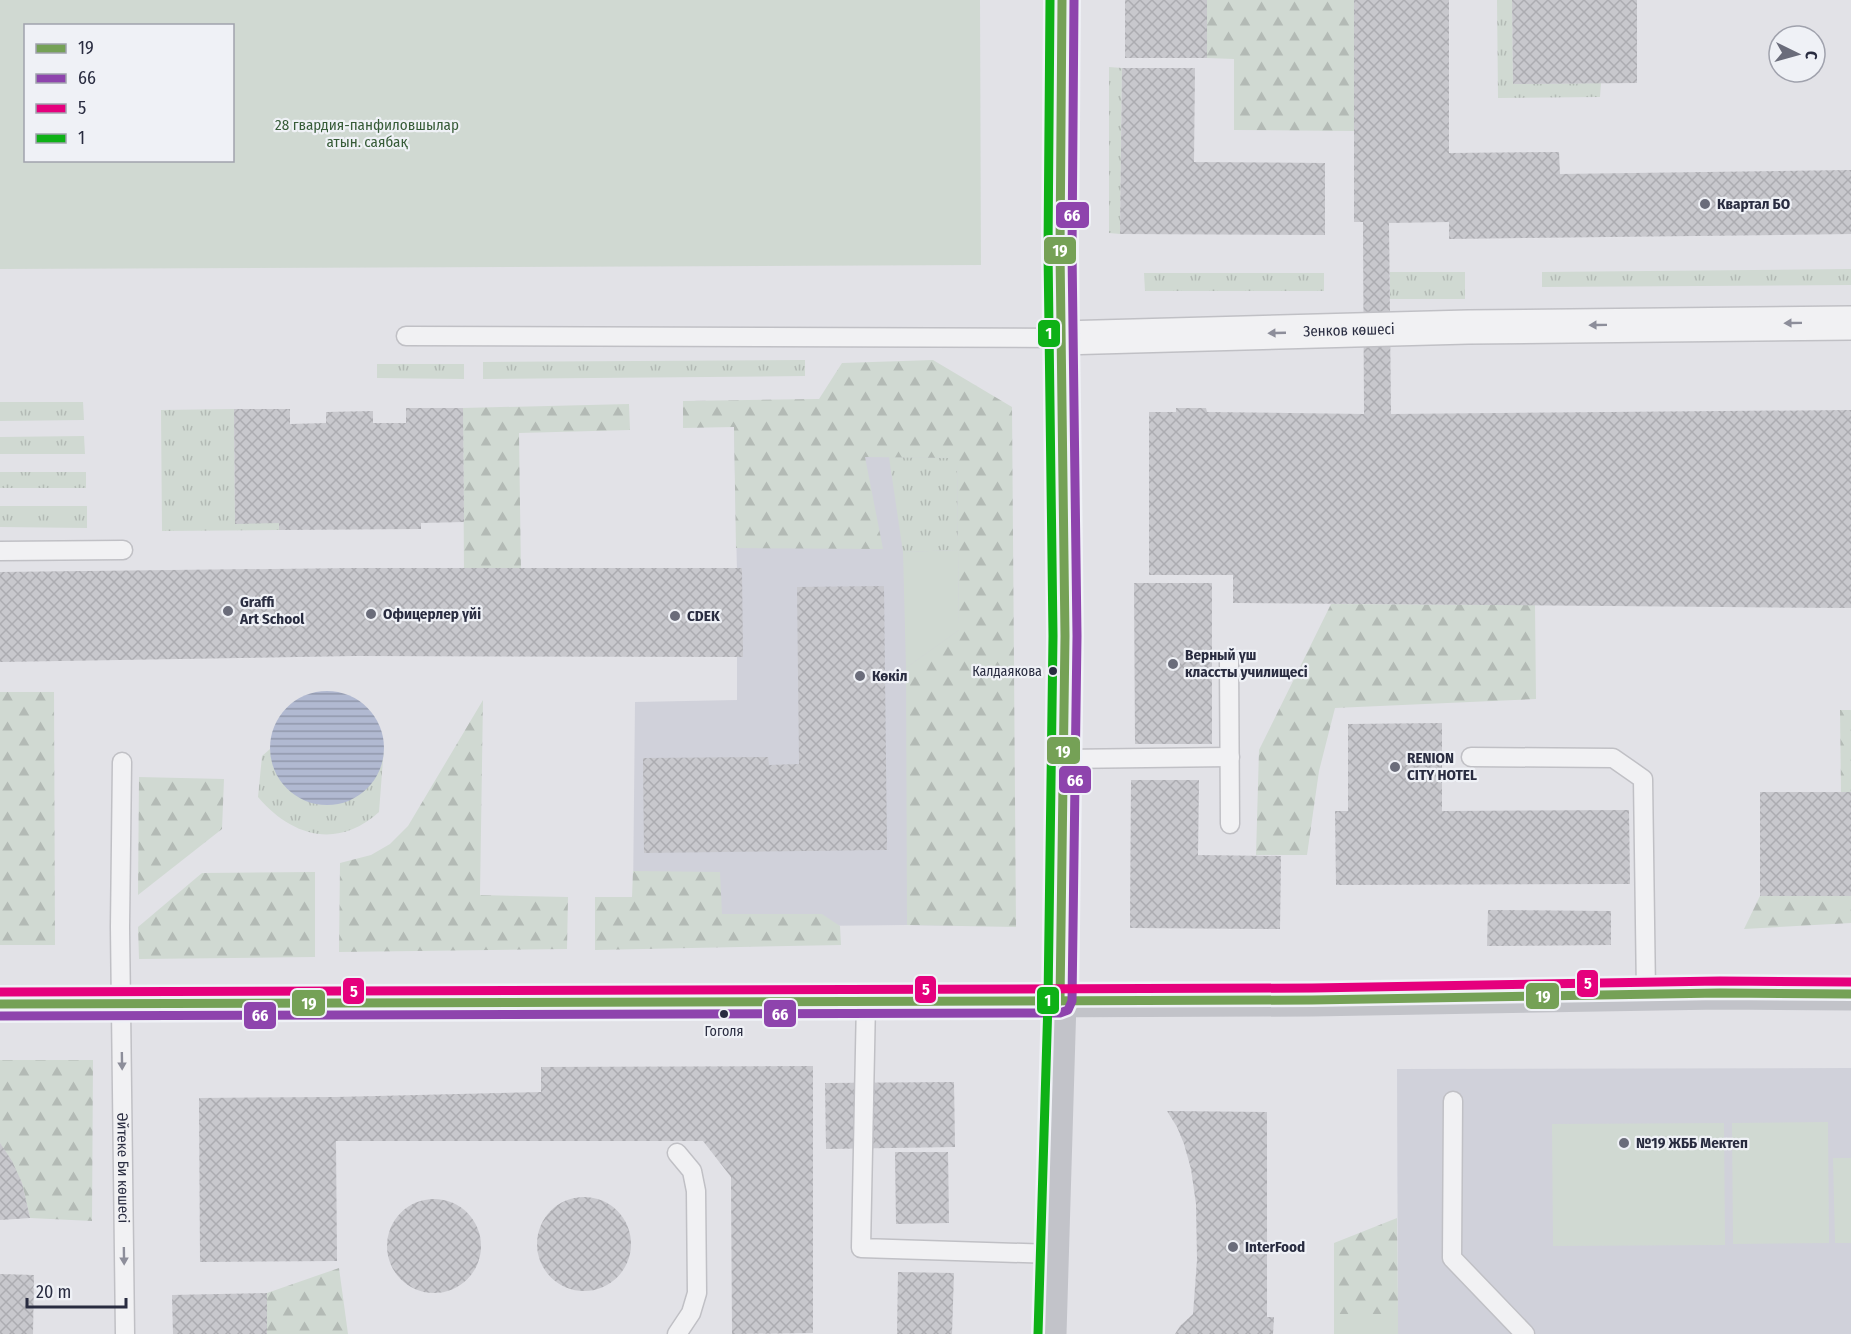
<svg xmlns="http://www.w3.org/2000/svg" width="1851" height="1334" viewBox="0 0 1851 1334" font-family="'Fira Sans Condensed',sans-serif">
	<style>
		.built { fill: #d0d1da }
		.grass { fill: url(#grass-tufts) }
		.forest { fill: url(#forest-firs) }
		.green { fill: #d0d9d2; fill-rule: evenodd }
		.water { fill: url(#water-rules) }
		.building { fill: url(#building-cross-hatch) }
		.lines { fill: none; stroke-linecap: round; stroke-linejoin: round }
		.lane-casing { stroke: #c0c0c5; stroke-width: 21 }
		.street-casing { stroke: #c0c0c5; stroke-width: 36 }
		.lane { stroke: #f1f1f3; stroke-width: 18 }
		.street { stroke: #f1f1f3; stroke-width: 33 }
		.secondary { stroke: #c2c3c9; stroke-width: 33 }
		.bus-1-casing { stroke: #eff1f6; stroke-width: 14 }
		.bus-2-casing { stroke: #eff1f6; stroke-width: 14 }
		.bus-3-casing { stroke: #eff1f6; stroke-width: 14 }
		.bus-4-casing { stroke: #eff1f6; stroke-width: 14 }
		.bus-1 { stroke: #75a156; stroke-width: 9 }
		.bus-2 { stroke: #8e44ad; stroke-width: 9 }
		.bus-3 { stroke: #e5007d; stroke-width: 9 }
		.bus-4 { stroke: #0eb116; stroke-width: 9 }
		.oneway { fill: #8d8e9a }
		.poi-dot { fill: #6a6c7a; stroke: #eff1f6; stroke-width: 2 }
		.bus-dot { fill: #292c40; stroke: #eff1f6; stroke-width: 2 }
		.labels { text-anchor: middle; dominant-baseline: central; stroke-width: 4.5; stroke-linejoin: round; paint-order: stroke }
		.bus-label { font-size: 14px; fill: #292c40; stroke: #eff1f6; text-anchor: end }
		.park-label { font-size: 15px; fill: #365b37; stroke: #eff1f6 }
		.poi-label { font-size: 15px; font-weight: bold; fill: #292c40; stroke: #eff1f6; text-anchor: start }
		.street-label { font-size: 15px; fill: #292c40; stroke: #eff1f6 }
		.line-badge { stroke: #eff1f6; stroke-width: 2 }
		.badge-label { font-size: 16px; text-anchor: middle; font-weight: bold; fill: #fff }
	</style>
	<defs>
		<pattern id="grass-tufts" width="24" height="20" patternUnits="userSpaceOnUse" patternTransform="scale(1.5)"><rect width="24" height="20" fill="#d0d9d2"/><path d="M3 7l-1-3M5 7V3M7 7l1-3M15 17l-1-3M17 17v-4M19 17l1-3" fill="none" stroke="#b3bab5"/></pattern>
		<pattern id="forest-firs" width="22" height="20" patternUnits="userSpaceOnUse" patternTransform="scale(1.5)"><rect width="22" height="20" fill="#d0d9d2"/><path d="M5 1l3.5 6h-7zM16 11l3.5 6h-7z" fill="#b3bab5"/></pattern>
		<pattern id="water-rules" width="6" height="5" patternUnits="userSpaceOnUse" patternTransform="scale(1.5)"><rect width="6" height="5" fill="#b1b9d1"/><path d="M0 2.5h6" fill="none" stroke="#9097ab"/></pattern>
		<pattern id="building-cross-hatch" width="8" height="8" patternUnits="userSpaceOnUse" patternTransform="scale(1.5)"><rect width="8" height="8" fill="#c8c8cd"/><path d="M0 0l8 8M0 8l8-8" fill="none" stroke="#acacb1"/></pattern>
	</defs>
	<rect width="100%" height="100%" fill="#e2e2e7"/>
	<g class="built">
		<path d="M734 427 982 428 986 926 907 925 634 928 633 897 635 702 737 700V573Z"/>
		<path d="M1851 1068V1334H1398L1397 1069Z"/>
	</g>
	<g class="grass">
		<path d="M1497 0H1512L1513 84 1601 83 1600 97 1498 98Z"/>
		<path d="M1109 67 1122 68 1120 234 1109 233Z"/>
		<path d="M1851 269V285L1542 287V272Z"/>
		<rect x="1390" y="272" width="75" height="27"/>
		<path d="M1144 273H1324V291H1145Z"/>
		<path d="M805 360V376L483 379V362Z"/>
		<path d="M377 364H464V379L377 378Z"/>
		<path d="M0 402H83L84 420 0 421Z"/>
		<path d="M234 409 235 523H279V530L162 531 161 410Z"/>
		<path d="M84 436 85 454H0V437Z"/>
		<path d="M889 457 957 458 958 550 903 552Z"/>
		<rect x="0" y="472" width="86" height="16"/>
		<path d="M0 506H87V528L0 527Z"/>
		<path d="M384 747 379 812C337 850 291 836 258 797L262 756 270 749 274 769 381 767Z"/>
	</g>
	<g class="forest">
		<path d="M1207 0H1354V131L1234 130V59L1207 58Z"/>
		<path d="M933 360 1012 407 1016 927 907 925 906 668 959 630 957 458 865 457 883 549 736 548 734 427 683 428V401L819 399 842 363Z"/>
		<path d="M629 404 630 430 519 433 521 574H464L463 408Z"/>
		<path d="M1331 604 1535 605 1536 699 1335 708 1319 771 1307 855H1256L1259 750Z"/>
		<path d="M0 692H54L55 945H0Z"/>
		<path d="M483 700 480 895 568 897 567 949 339 952 340 863 371 855 390 844 408 826Z"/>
		<path d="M1840 710H1851V792H1841Z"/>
		<path d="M139 777 224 779 222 829 138 895Z"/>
		<path d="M633 871 720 872 722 914H822L840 926 841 945 595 950V897H632Z"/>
		<path d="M315 872V957L139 959 138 927 202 873Z"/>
		<path d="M1760 896H1851V923L1744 929Z"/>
		<path d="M0 1060H93L92 1221 30 1218 22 1183 0 1143Z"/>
		<path d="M1397 1218 1398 1314H1334V1243Z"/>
		<path d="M339 1268 348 1334H267V1293Z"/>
	</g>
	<g class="green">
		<path d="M0 0H980L981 265 0 269ZM26 26H232V160H26Z"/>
		<path d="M958 550 959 630 906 668 903 552Z"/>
		<path d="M1828 1122 1829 1243 1733 1244 1732 1123Z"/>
		<path d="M1724 1123 1725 1245 1553 1246 1552 1124Z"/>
		<path d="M1833 1158H1851V1243H1835Z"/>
		<rect x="1334" y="1314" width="64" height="20"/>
	</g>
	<circle class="water" cx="327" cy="748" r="57"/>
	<g class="building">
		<rect x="1125" y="0" width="82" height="58"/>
		<path d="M1354 0H1449V153L1559 152 1560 174 1851 170V234L1449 239V222L1389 223 1391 414 1851 410V608L1233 603V575H1149V412H1176V408H1206L1207 412 1364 414 1363 222H1354Z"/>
		<path d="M1512 0H1637V83L1513 84Z"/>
		<path d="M1122 68H1195L1194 162 1325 163V235L1120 234Z"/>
		<path d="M406 408H463L464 522 421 523V529L279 530V523L235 524 234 409H290V424L326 423V412L373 411V423H406Z"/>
		<path d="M354 568H742L743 657 355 656 0 662V572Z"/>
		<path d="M1134 583H1212V744H1135Z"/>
		<path d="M884 586 887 850 644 853 643 758 768 757 769 765 799 764 797 587Z"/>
		<path d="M1442 723V811L1629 810 1630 884 1336 885 1335 811H1348V724Z"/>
		<path d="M1131 780H1199L1198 855 1281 856 1280 929 1130 928Z"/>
		<rect x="1760" y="792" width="91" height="104"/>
		<path d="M1488 910 1611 911V945L1487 946Z"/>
		<path d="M813 1066V1333L732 1334 731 1177 703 1141H336L337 1261 200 1262 199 1098 336 1097 541 1092V1067Z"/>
		<path d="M954 1082 955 1147 826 1149 825 1083Z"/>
		<path d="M1167 1111 1267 1112V1317H1274L1273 1334H1175L1180 1326 1193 1314 1197 1260 1196 1204 1191 1169 1184 1144 1177 1127Z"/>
		<path d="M0 1143 12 1161 22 1183 30 1218 0 1220Z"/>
		<path d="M895 1152H948L949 1223 896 1224Z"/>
		<circle cx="584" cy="1244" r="47"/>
		<circle cx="434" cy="1246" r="47"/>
		<path d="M898 1272 954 1273 952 1334H897Z"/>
		<path d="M0 1274 34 1275 33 1334H0Z"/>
		<path d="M267 1293V1334H173L172 1295Z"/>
	</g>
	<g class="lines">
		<g class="lane-casing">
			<g id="lane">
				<path d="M406 336 1061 338"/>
				<path d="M0 551 123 550"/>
				<path d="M1229 660 1230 824"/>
				<path d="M1471 757 1613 758 1643 779 1646 994"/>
				<path d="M1063 759 1230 757"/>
				<path id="s1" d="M122 762 120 927 125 1334"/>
				<path d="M866 1001 861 1248 1053 1254"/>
				<path d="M1453 1101 1452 1258 1525 1334"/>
				<path d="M677 1334 691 1313 697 1293 696 1191 692 1171 677 1153"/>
			</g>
		</g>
		<g class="street-casing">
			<g id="street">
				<path id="s2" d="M1061 338 1468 327 1851 323"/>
			</g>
		</g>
		<use href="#lane" class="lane"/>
		<use href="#street" class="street"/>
		<g class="secondary">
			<path d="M0 1004 1312 1000 1720 993 1851 994"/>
			<path d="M1050 1334 1060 1001 1065 636 1060 251 1062 0"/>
		</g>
		<g class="bus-1-casing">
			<g id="bus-1">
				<path d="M1060 1001 1065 636 1060 251 1062 0"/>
				<path d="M0 1004 1312 1000 1720 993 1851 994"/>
			</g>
		</g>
		<g class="bus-2-casing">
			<path id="bus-2" d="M0 1016 1060 1013 1068 1010 1072 1001 1077 636 1072 251 1074 0"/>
		</g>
		<g class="bus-3-casing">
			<path id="bus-3" d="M0 992 1312 988 1720 981 1851 982"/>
		</g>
		<g class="bus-4-casing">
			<path id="bus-4" d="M1038 1334 1048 1001 1053 636 1048 251 1050 0"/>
		</g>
		<use href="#bus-1" class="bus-1"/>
		<use href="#bus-2" class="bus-2"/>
		<use href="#bus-3" class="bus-3"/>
		<use href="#bus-4" class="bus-4"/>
	</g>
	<defs><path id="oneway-solid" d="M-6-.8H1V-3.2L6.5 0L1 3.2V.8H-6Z" transform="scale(1.5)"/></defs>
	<g class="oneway">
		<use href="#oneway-solid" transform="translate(1793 323) rotate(179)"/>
		<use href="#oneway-solid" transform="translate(1598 325) rotate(179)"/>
		<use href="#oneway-solid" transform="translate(1277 333) rotate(178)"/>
		<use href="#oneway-solid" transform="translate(122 1061) rotate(89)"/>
		<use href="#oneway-solid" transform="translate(124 1256) rotate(89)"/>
	</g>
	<g class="poi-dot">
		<circle cx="1705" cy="204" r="6"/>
		<circle cx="228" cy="611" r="6"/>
		<circle cx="371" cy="614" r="6"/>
		<circle cx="675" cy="616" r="6"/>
		<circle cx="1173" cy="664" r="6"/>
		<circle cx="860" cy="676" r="6"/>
		<circle cx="1395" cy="767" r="6"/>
		<circle cx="1624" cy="1143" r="6"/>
		<circle cx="1233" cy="1247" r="6"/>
	</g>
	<g class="bus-dot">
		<circle cx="1053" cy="671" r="5"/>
		<circle cx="724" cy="1014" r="5"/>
	</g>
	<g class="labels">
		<g class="bus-label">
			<text x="1042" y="671">Калдаякова</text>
			<text x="724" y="1031" text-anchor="middle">Гоголя</text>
		</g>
		<g class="park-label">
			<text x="367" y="125">28 гвардия-панфиловшылар<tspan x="367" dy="17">атын. саябақ</tspan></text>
		</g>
		<g class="poi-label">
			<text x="1717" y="204">Квартал БО</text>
			<text x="240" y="602">Graffi<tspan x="240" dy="17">Art School</tspan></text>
			<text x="383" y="614">Офицерлер үйі</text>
			<text x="687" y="616">CDEK</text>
			<text x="1185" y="655">Верный үш<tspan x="1185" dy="17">классты училищесі</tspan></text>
			<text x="872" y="676">Көкіл</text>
			<text x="1407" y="758">RENION<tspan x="1407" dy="17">CITY HOTEL</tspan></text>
			<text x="1636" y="1143">№19 ЖББ Мектеп</text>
			<text x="1245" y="1247">InterFood</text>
		</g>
		<g class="street-label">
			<text stroke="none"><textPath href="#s2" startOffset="288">Зенков көшесі</textPath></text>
			<text stroke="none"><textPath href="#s1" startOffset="406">Әйтеке Би көшесі</textPath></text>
		</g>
	</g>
	<g class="line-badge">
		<rect x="1055" y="201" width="35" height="28" rx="6" fill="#8e44ad"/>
		<rect x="1043" y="236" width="34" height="29" rx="6" fill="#75a156"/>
		<rect x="1037" y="319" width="24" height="29" rx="6" fill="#0eb116"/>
		<rect x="1046" y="736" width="35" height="29" rx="6" fill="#75a156"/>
		<rect x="1058" y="765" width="34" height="29" rx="6" fill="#8e44ad"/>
		<rect x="1576" y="969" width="23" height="29" rx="6" fill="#e5007d"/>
		<rect x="914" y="975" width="23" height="29" rx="6" fill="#e5007d"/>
		<rect x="342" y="977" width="23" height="28" rx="6" fill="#e5007d"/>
		<rect x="1525" y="982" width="35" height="28" rx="6" fill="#75a156"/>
		<rect x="1036" y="986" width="24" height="29" rx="6" fill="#0eb116"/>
		<rect x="291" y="989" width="35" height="28" rx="6" fill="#75a156"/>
		<rect x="763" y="999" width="34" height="29" rx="6" fill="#8e44ad"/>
		<rect x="243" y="1001" width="34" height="29" rx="6" fill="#8e44ad"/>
	</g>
	<g class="badge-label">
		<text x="1072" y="221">66</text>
		<text x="1060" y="256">19</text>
		<text x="1049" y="339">1</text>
		<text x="1063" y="757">19</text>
		<text x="1075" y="786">66</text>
		<text x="1588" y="989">5</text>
		<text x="926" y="995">5</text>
		<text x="354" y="997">5</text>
		<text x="1543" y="1002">19</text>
		<text x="1048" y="1006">1</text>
		<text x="309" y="1009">19</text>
		<text x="780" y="1020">66</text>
		<text x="260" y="1021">66</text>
	</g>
	<rect x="24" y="24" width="210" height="138" fill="#eff1f6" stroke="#a0a2ad" stroke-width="1.5"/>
	<rect x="36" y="44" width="30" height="9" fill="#75a156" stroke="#a0a2ad" stroke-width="1.5"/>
	<text x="78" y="54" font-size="18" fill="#292c40">19</text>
	<rect x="36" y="74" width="30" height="9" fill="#8e44ad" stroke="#a0a2ad" stroke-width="1.5"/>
	<text x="78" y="84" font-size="18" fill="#292c40">66</text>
	<rect x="36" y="104" width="30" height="9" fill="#e5007d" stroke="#a0a2ad" stroke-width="1.5"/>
	<text x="78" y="114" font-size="18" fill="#292c40">5</text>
	<rect x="36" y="134" width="30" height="9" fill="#0eb116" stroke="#a0a2ad" stroke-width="1.5"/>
	<text x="78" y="144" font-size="18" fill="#292c40">1</text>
	<g transform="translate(1797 54) rotate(95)"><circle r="28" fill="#eff1f6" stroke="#a0a2ad" stroke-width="1.5"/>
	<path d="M0-4.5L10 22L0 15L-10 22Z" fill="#6a6c7a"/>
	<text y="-9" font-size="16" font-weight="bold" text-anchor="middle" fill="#292c40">С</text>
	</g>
	<path d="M27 1298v9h99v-9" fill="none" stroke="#292c40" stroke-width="3"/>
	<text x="36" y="1298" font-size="18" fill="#292c40" stroke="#eff1f6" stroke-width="4.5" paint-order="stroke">20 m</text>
</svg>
